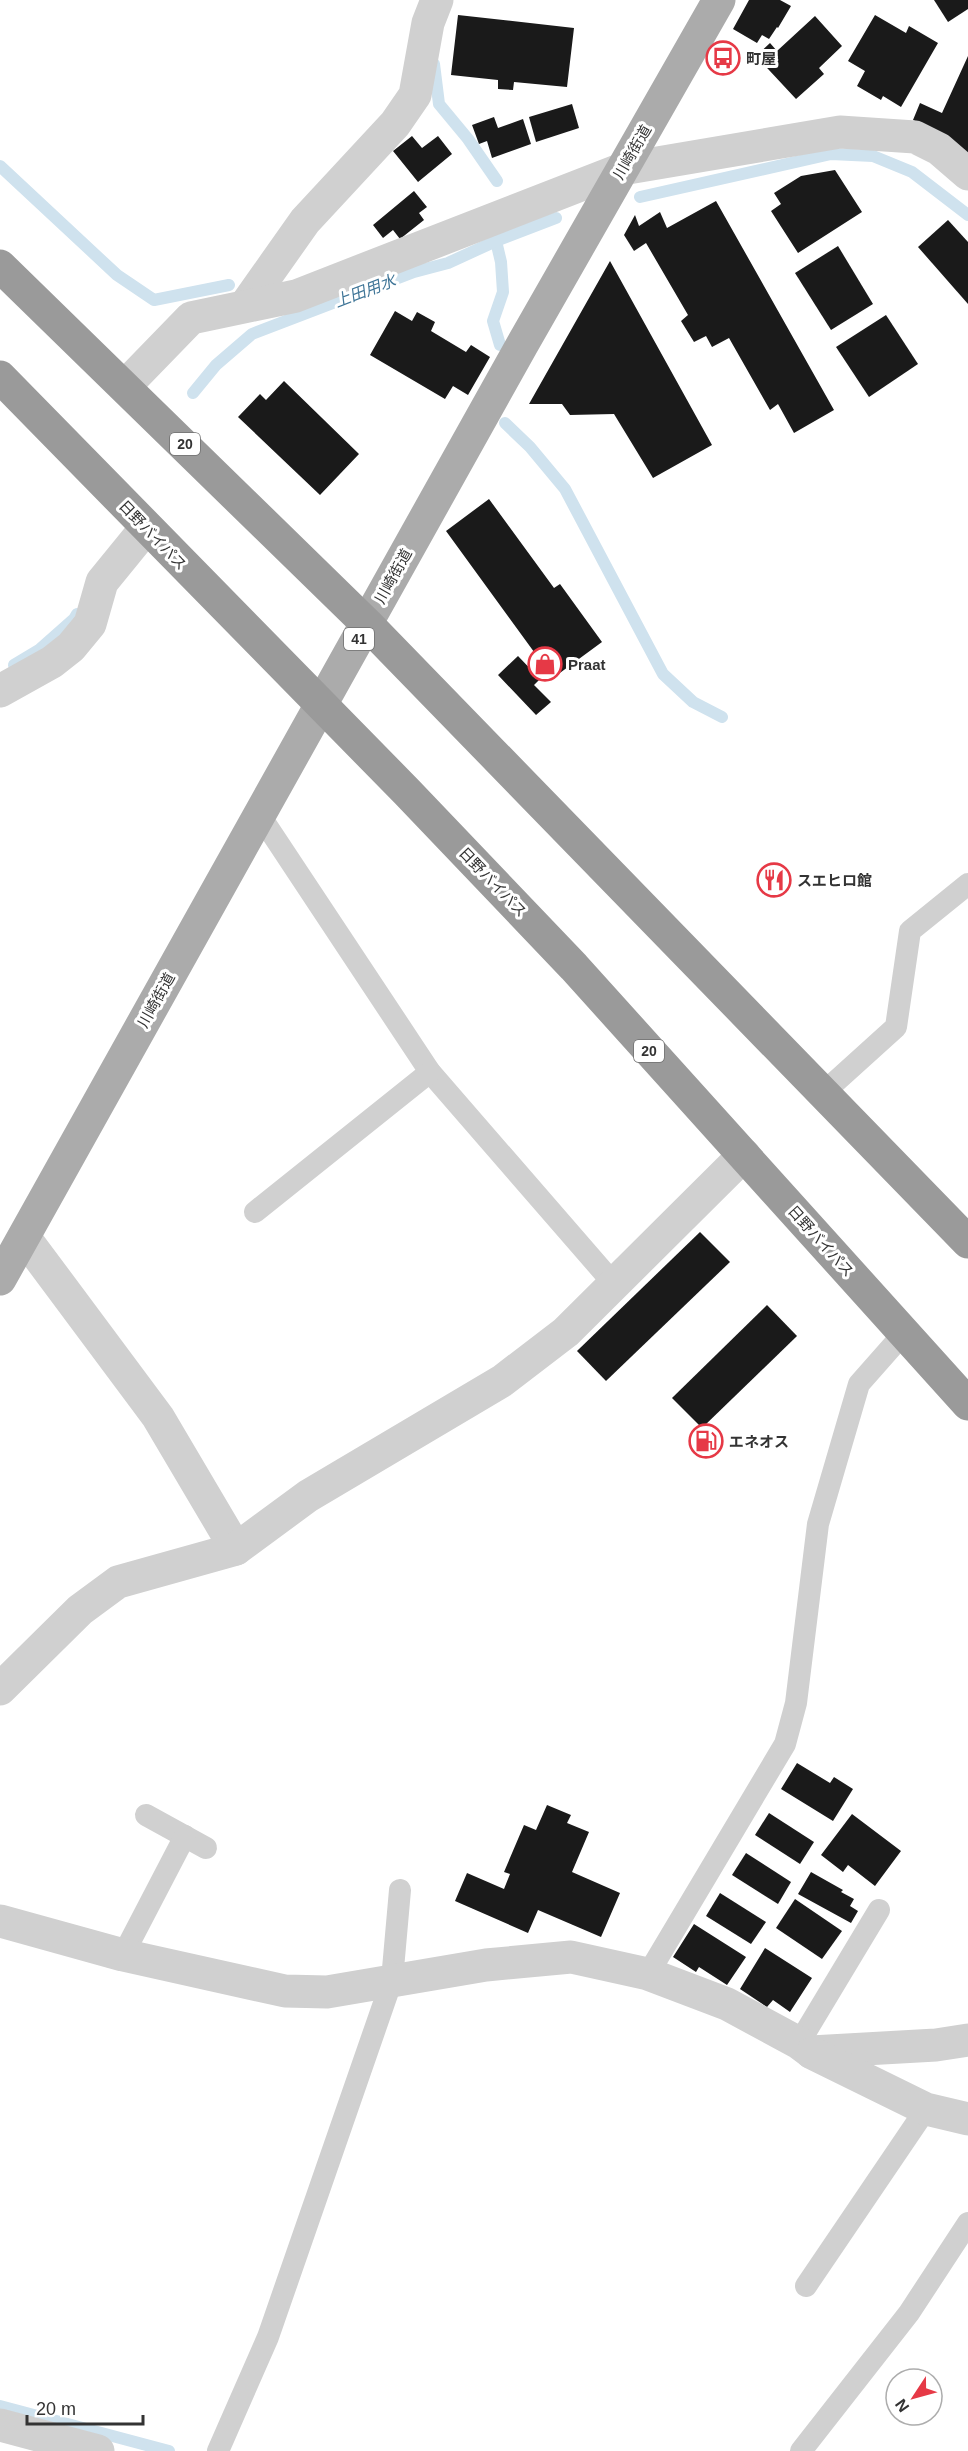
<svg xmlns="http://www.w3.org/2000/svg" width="968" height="2451" viewBox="0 0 968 2451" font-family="Arial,'Noto Sans JP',sans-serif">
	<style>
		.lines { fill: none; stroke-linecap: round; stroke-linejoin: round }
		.stream { stroke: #cfe2ee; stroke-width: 12 }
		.building { fill: #1a1a1a }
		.lane { stroke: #d0d0d0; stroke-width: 22 }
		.street { stroke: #d0d0d0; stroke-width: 33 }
		.primary { stroke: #ababab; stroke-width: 33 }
		.highway { stroke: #9a9a9a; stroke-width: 33 }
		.labels { text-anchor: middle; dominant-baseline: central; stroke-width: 6; stroke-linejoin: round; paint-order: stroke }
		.shield { fill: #fff; stroke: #707070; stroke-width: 1.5 }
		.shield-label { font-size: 14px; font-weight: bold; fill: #333 }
		.poi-label { font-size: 15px; font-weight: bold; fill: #333; stroke: #fff; text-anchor: start }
		.street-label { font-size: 15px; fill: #333; stroke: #fff }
		.water-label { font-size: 16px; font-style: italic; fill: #3f7597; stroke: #fff }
	</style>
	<rect width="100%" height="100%" fill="#fff"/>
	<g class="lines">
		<g class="stream">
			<path d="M434 64 439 104 468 139 497 181"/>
			<path d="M0 166 117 275 154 300 229 285"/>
			<path d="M640 197 831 154 873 156 912 172 968 215"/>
			<path d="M496 241 501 262 503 292 493 321 500 345"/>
			<path d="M193 393 216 365 252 334 414 272 448 263 496 241 556 218"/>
			<path d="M505 423 530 447 565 489 663 674 693 702 722 717"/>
			<path d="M14 665 39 650 74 619 77 614"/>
			<path d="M0 2406 169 2451"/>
		</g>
	</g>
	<g class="building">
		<path d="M749 0H780L791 6 778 28 777 27 769 39 762 35 757 43 733 29Z"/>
		<path d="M934 0H968V9L948 22Z"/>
		<path d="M458 15 574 28 567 87 514 82 513 90 498 89V80L451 75Z"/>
		<path d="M875 15 906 33 909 26 938 43 901 107 883 96 881 100 857 86 865 71 848 61Z"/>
		<path d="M815 16 842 46 819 68 824 74 796 99 756 56 770 43 777 51Z"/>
		<path d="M968 56V160L941 133 913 120 920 103 942 113Z"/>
		<path d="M572 104 579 128 536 142 529 117Z"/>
		<path d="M494 117 498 128 523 119 531 144 492 158 487 141 479 144 472 125Z"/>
		<path d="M412 136 422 148 438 136 452 154 418 182 393 151Z"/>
		<path d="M835 170 862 212 798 253 771 211 781 204 774 193 801 176Z"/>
		<path d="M414 191 427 207 419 213 424 220 400 239 393 230 383 238 373 225Z"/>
		<path d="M716 201 834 410 794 433 778 404 770 410 729 338 712 347 706 336 694 342 681 321 688 315 646 243 634 251 624 235 635 215 639 226 660 212 667 228Z"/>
		<path d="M948 220 968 242V304L918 247Z"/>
		<path d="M838 246 873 304 831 330 795 273Z"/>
		<path d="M610 261 712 445 653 478 614 414 570 415 562 404H529Z"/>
		<path d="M395 311 412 321 417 312 435 322 431 331 466 352 471 345 490 357 468 395 453 386 445 399 370 355Z"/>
		<path d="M886 315 918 364 869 397 836 347Z"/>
		<path d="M284 381 359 454 320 495 238 417 260 394 266 400Z"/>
		<path d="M489 499 554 588 560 584 602 642 553 678 446 531Z"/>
		<path d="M518 656 540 679 534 685 551 702 536 715 498 675Z"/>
		<path d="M700 1232 730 1262 606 1381 577 1351Z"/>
		<path d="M767 1305 797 1336 702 1428 672 1398Z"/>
		<path d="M797 1763 830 1783 834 1777 853 1789 833 1821 781 1789Z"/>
		<path d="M547 1805 571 1815 567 1823 589 1832 572 1872 620 1893 601 1937 538 1910 528 1933 455 1901 467 1873 504 1889 510 1874 504 1872 524 1825 536 1830Z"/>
		<path d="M769 1813 814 1842 800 1864 755 1835Z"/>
		<path d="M852 1814 901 1851 875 1886 848 1865 843 1872 821 1855Z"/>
		<path d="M746 1853 791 1882 778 1904 732 1875Z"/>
		<path d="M811 1872 843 1890 841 1892 854 1899 850 1906 858 1911 851 1923 798 1894Z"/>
		<path d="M720 1893 766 1922 751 1944 706 1916Z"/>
		<path d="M795 1899 842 1931 822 1959 776 1928Z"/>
		<path d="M694 1924 746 1957 727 1985 699 1967 696 1972 673 1957Z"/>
		<path d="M765 1948 812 1978 790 2012 773 2000 767 2007 740 1989Z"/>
	</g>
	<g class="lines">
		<g class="lane">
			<path d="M259 814 430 1072 614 1284"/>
			<path d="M823 1093 896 1027 910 931 968 884"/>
			<path d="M255 1212 430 1072"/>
			<path d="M146 1815 206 1848"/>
			<path d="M123 1955 185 1836"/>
			<path d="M648 1974 785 1744 796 1703 818 1524 859 1384 904 1333"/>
			<path d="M799 2043 879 1910"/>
			<path d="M806 2286 926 2109"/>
			<path d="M218 2451 268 2337 392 1980 400 1890"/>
			<path d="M801 2451 909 2313 968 2223"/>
		</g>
		<g class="street">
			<path d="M245 306 305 221 395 124 415 95 428 23 437 0"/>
			<path d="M125 386 191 318 296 296 622 169 840 132 915 137 939 149 968 174"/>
			<path d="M0 691 52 662 71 647 90 624 102 582 146 528"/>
			<path d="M24 1237 158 1417 236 1549"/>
			<path d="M0 1689 80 1610 118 1582 236 1549 308 1496 502 1381 566 1332 744 1155"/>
			<path d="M0 1921 123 1955 285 1991 327 1992 486 1965 571 1957 648 1974 727 2004 799 2043 811 2052 936 2045 968 2040"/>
			<path d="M812 2053 926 2109 968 2119"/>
			<path d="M0 2425 98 2451"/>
		</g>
		<path class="primary" d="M0 1279 522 345 719 0"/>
		<g class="highway">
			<path d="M0 266 367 624 968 1242"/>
			<path d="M0 377 407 792 574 967 968 1404"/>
		</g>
	</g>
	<defs>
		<g id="bus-ring" transform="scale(1.725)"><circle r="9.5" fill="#fff" stroke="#e63946" stroke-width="1.5"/><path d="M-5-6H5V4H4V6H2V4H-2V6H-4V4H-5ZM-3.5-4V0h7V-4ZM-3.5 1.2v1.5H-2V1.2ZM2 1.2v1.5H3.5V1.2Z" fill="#e63946"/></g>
		<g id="shop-ring" transform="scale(1.725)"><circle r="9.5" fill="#fff" stroke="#e63946" stroke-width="1.5"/><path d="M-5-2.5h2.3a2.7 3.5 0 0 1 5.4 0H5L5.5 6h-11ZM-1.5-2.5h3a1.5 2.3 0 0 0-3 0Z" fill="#e63946"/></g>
		<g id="restaurant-ring" transform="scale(1.725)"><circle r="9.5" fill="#fff" stroke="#e63946" stroke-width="1.5"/><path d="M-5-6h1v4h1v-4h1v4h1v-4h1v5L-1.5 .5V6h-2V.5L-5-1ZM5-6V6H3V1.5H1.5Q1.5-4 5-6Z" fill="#e63946"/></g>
		<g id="fuel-ring" transform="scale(1.725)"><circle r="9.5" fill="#fff" stroke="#e63946" stroke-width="1.5"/><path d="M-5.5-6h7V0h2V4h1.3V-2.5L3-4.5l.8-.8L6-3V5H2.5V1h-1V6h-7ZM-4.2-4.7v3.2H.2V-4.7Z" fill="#e63946"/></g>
	</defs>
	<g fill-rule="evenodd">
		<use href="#bus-ring" x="723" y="58"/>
		<use href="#shop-ring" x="545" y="664"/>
		<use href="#restaurant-ring" x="774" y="880"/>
		<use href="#fuel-ring" x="706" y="1441"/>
	</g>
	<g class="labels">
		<g class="shield">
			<rect x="170" y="433" width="30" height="22" rx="4.5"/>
			<rect x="344" y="628" width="30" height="22" rx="4.5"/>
			<rect x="634" y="1040" width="30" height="22" rx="4.5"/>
		</g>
		<g class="shield-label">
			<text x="185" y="444">20</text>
			<text x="359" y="639">41</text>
			<text x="649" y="1051">20</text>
		</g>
		<g class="poi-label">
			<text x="746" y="58">町屋</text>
			<text x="568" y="664">Praat</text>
			<text x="797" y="880">スエヒロ館</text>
			<text x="729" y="1441">エネオス</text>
		</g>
		<g class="street-label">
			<text transform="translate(632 152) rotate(-60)">川崎街道</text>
			<text transform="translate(153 535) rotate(46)">日野バイパス</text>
			<text transform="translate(393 576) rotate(-61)">川崎街道</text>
			<text transform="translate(493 882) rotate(46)">日野バイパス</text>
			<text transform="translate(156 1000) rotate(-61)">川崎街道</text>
			<text transform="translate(821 1241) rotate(48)">日野バイパス</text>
		</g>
		<g class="water-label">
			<text transform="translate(365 291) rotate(-21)">上田用水</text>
		</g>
	</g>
	<g transform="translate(914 2397) rotate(234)"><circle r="28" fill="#ffffff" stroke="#adadad" stroke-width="1.5"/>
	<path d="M0-4.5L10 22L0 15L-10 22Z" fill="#e63946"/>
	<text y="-9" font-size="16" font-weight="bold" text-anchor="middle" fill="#333333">N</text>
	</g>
	<path d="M27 2415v9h116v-9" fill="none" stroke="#333333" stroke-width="3"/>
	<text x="36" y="2415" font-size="18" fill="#333333" stroke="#ffffff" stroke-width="4.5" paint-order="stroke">20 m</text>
</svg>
